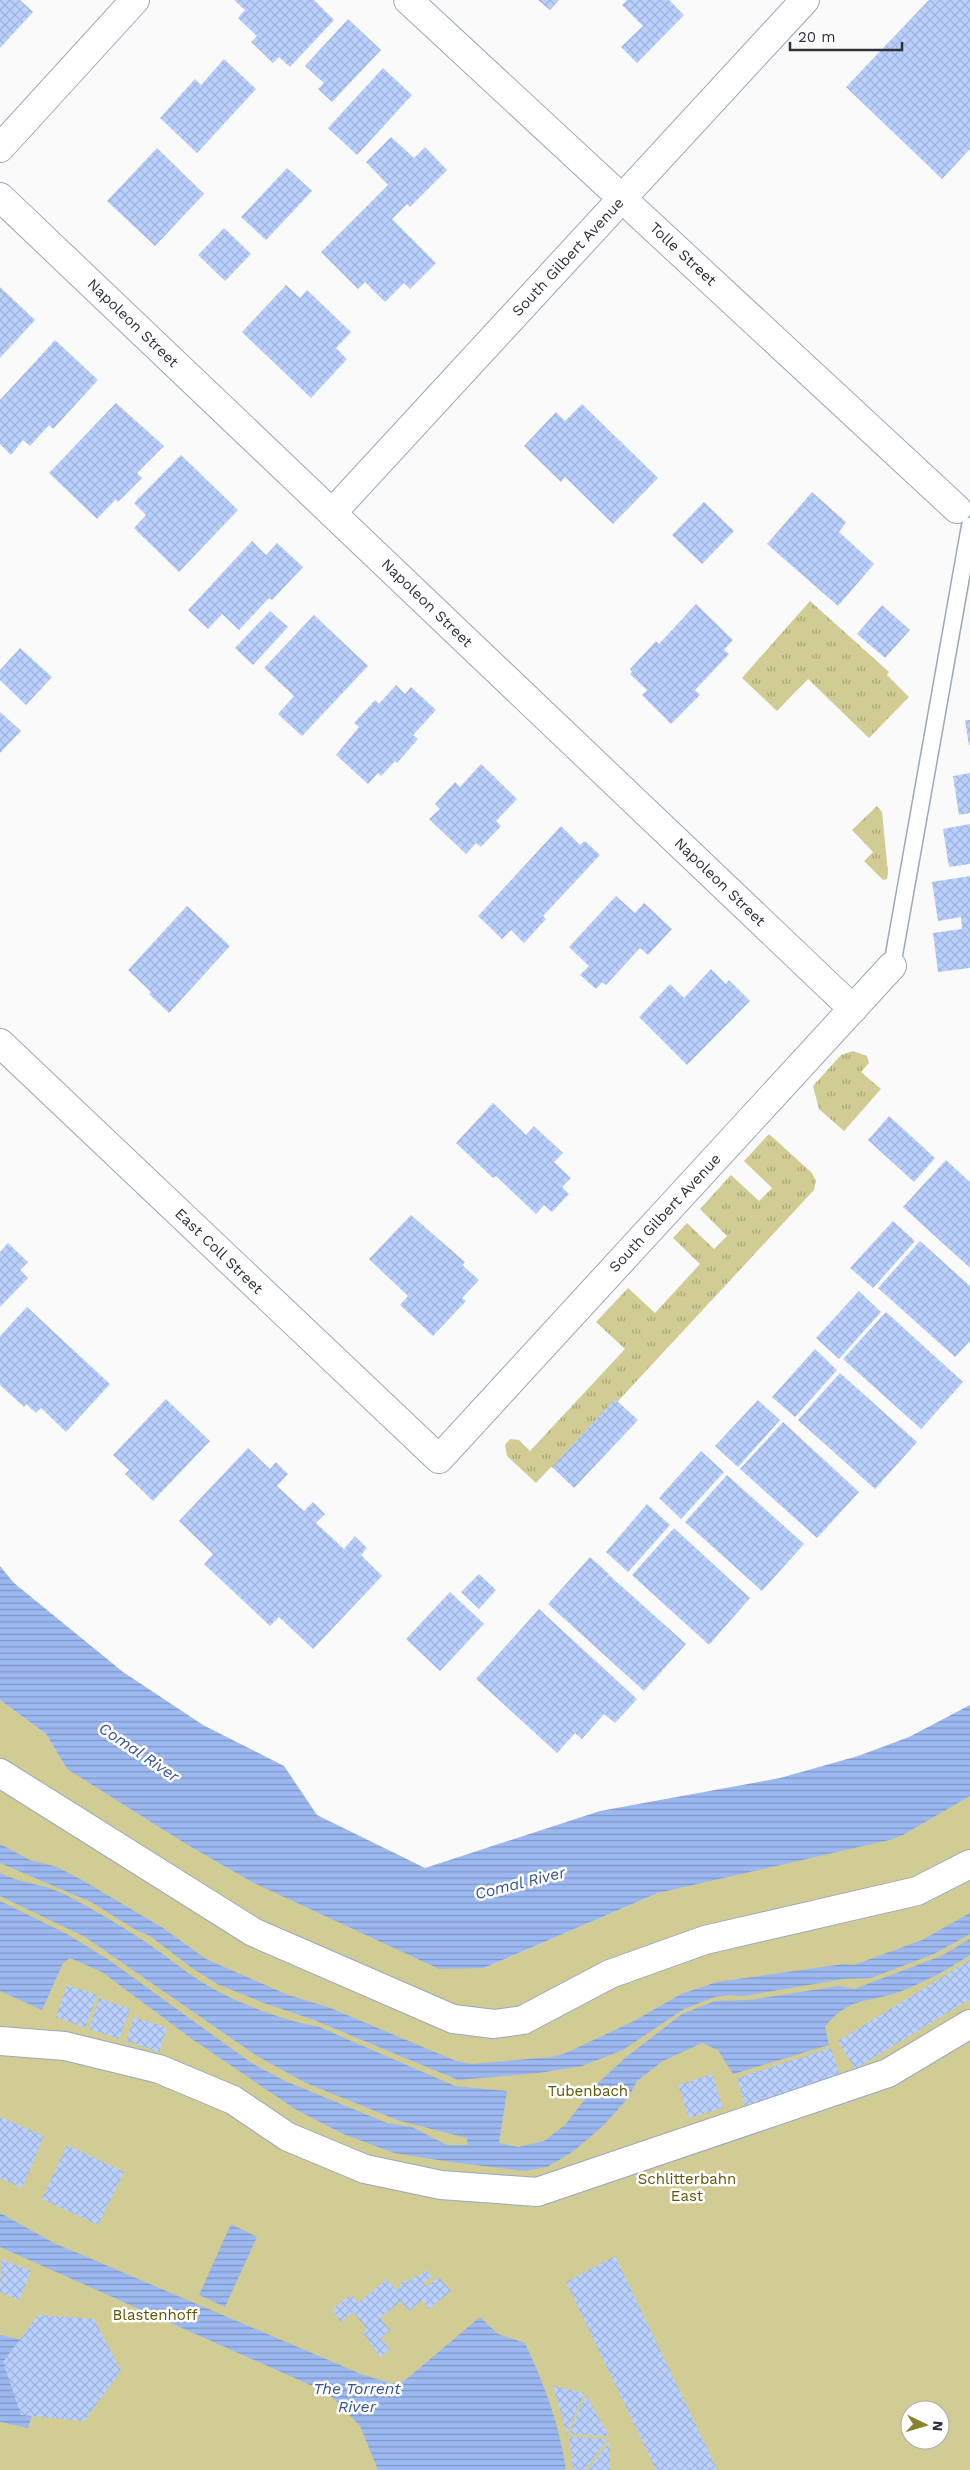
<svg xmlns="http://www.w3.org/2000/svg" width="970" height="2470" viewBox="0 0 970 2470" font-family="'Work Sans',sans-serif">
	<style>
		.grass { fill: url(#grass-tufts) }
		.park { fill: #d0cc93; fill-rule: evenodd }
		.water { fill: url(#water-rules) }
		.building { fill: url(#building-cross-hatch) }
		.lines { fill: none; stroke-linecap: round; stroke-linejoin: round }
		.lane-casing { stroke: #9ba7bd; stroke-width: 19 }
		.street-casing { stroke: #9ba7bd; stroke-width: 30 }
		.lane { stroke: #fff; stroke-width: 16 }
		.street { stroke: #fff; stroke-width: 28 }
		.labels { text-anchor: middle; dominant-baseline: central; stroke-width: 5; stroke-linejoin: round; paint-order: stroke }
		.street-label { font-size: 15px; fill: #2c313a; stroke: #fff }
		.park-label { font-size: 15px; fill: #5b5603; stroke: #fff }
		.water-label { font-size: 16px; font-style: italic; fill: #335295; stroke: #fff }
	</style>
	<defs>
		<pattern id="grass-tufts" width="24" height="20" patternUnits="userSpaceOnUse" patternTransform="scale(1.25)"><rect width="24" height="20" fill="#d0cc93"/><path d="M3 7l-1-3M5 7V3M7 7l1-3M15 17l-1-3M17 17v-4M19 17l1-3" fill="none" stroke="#a9a679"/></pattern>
		<pattern id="water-rules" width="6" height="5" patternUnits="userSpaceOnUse" patternTransform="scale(1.25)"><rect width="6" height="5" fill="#9cb8f0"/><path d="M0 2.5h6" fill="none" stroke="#7f96c3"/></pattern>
		<pattern id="building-cross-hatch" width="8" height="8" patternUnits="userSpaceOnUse" patternTransform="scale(1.25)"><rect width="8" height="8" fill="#b9d0fd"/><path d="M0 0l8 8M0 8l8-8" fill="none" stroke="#9fb3da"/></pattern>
	</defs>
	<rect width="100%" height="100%" fill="#fafafa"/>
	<g class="grass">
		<path d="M810 601 889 672 887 675 909 697 869 738 808 679 777 711 742 678Z"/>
		<path d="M877 806 882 812 888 873 887 879 883 880 864 861 873 852 852 830Z"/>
		<path d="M853 1051 867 1056 869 1063 861 1072 881 1089 844 1131 819 1109 813 1086 841 1055Z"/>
		<path d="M769 1134 812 1173 816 1181 814 1190 555 1469 551 1467 536 1483 507 1456 505 1445 510 1439 519 1440 530 1451 625 1349 596 1322 628 1288 655 1313 700 1264 673 1238 687 1223 714 1249 727 1236 700 1209 731 1175 759 1201 772 1188 744 1161Z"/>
	</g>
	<path class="park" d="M0 1700 46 1734 67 1769 484 1968 658 1893 970 1795V2470H0ZM910 2410H940V2440H910Z"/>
	<g class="water">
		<path d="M0 1566 14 1583 123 1672 203 1725 284 1766 317 1815 425 1868 600 1811 780 1778 858 1756 909 1737 970 1705V1796L903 1835 889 1840 658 1893 484 1968 439 1969 252 1882 186 1844 67 1769 46 1734 0 1700Z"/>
		<path d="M0 1844 30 1860 57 1867 82 1880 163 1928 206 1959 288 1995 328 2007 456 2061 471 2064 552 2057 566 2053 634 2021 681 1994 717 1982 844 1964 854 1965 922 1940 970 1913V1934L934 1954 871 1978 844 1979 743 1996 729 1995 715 1997 684 2009 623 2050 582 2066 539 2073 458 2080 314 2020 264 2003 217 1984 192 1968 150 1936 136 1930 91 1902 0 1863Z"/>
		<path d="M0 1873C22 1884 47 1884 68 1896 94 1910 120 1925 144 1941 166 1955 187 1974 210 1987 238 2003 286 2022 317 2026L455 2086 507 2091 499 2143 518 2147 544 2141 565 2125 597 2084 625 2058 682 2014 715 2001 749 2000 839 1986 854 1989 941 1956 970 1939V1955C947 1970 925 1982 899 1992 867 2003 848 1997 825 2027L829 2045 733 2074 718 2050 702 2043 663 2061 637 2081 628 2098 602 2127 571 2153 547 2167 525 2171 451 2162 394 2153 341 2133 295 2109 192 2039 102 1972 70 1958 63 1963 42 2010 0 1991V1901L67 1934 109 1960 250 2062 285 2081 387 2123 412 2127 447 2145H467V2138L400 2121 306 2083 257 2056 85 1937 0 1896Z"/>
		<path d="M0 2213 54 2243 361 2374 390 2383 403 2382 480 2317 498 2334 525 2343C545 2386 559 2423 566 2470H378L360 2426 328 2393 0 2247Z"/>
		<path d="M231 2224 257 2237 225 2307 199 2295Z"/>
		<path d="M0 2335 33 2342 45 2372 28 2428 0 2422Z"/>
	</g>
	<g class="building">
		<path d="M0 0H20L33 12 0 48Z"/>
		<path d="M234 0H314L334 20 290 67 279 57 273 63 251 42 257 36 238 18 245 10Z"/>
		<path d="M538 0H559L550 10Z"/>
		<path d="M627 0H669L684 15 637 63 621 47 643 26 622 5Z"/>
		<path d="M929 0H970V149L942 179 846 87Z"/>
		<path d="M348 19 381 50 332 102 318 89 324 83 305 66Z"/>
		<path d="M224 59 256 89 197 153 160 118 195 79 201 85Z"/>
		<path d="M383 68 412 95 357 155 328 128Z"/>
		<path d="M391 137 414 158 425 147 447 170 410 207 407 204 392 219 436 263 410 289 404 283 385 302 365 282 358 289 321 252 388 185 366 162Z"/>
		<path d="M157 148 204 194 155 246 107 201Z"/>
		<path d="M287 168 312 191 266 240 241 217Z"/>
		<path d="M224 228 251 254 225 281 198 255Z"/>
		<path d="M286 285 300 298 307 290 351 332 336 348 347 359 311 398 242 332Z"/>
		<path d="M0 287 35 320 0 358Z"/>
		<path d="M55 340 98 380 53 429 49 425 30 446 23 440 11 455 0 444V400Z"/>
		<path d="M116 403 164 446 137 473 142 478 118 502 116 499 97 519 49 473Z"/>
		<path d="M582 404 658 478 613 524 565 477 561 482 524 446 556 412 565 421Z"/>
		<path d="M181 455 238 510 179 572 134 528 146 515 134 503Z"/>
		<path d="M812 492 846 522 839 532 874 564 838 606 767 544Z"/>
		<path d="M704 502 734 531 702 564 672 535Z"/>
		<path d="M252 541 266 555 277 543 303 567 272 600 269 598 239 630 222 614 208 629 188 610Z"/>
		<path d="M696 604 733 640 724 650 729 654 695 690 700 695 671 724 642 695 647 690 630 674 632 672 630 669 656 641 659 644Z"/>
		<path d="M882 605 910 630 885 658 857 634Z"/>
		<path d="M270 611 288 627 253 665 235 648Z"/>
		<path d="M314 615 368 666 302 736 278 714 294 696 264 668Z"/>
		<path d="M20 648 52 677 26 705 0 680V670Z"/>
		<path d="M396 685 405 694 411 687 436 710 413 735 418 739 397 763 395 761 381 776 378 773 368 784 336 755 359 727 354 723 375 700 379 704Z"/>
		<path d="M0 712 21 731 0 753Z"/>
		<path d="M965 720H970V745H969Z"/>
		<path d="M481 764 517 799 496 821 501 826 481 847 476 843 466 854 429 819 440 809 435 804 455 782 460 787Z"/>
		<path d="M970 773V813L959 815 953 776Z"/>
		<path d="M970 824V864L949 867 943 829Z"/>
		<path d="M561 826 580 845 585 841 600 855 543 916 546 919 524 943 511 930 502 939 478 916Z"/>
		<path d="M970 876V968L938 972 933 933 962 929 961 917 938 921 932 882Z"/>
		<path d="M616 896 635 913 644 903 672 929 648 955 640 948 606 985 602 982 596 989 580 975 589 966 569 947Z"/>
		<path d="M187 906 230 946 169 1013 149 994 151 992 128 970Z"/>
		<path d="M711 969 726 984 729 980 750 1001 687 1065 639 1017 670 984 684 998Z"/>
		<path d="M493 1103 526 1135 534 1126 563 1153 554 1162 571 1178 562 1187 569 1194 552 1212 544 1205 536 1214 496 1176 493 1178 456 1143Z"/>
		<path d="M889 1116 935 1158 914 1182 868 1140Z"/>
		<path d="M946 1160 970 1182V1268L903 1207Z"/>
		<path d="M411 1215 465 1262 462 1265 479 1280 462 1298 466 1301 433 1336 400 1305 408 1296 369 1259Z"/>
		<path d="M893 1221 915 1241 873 1288 850 1268Z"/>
		<path d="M920 1241 970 1286V1341L955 1357 878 1288Z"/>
		<path d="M8 1243 28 1262 20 1270 28 1278 0 1307V1252Z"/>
		<path d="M859 1291 881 1312 839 1359 816 1338Z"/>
		<path d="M27 1307 110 1384 66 1432 41 1408 36 1413 26 1404 24 1407 0 1385V1336Z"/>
		<path d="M886 1312 963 1382 921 1429 843 1359Z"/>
		<path d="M815 1349 837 1370 795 1417 772 1397Z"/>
		<path d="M840 1373 917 1442 875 1489 798 1420Z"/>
		<path d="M166 1399 210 1441 153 1501 125 1474 129 1470 113 1455Z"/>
		<path d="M615 1399 638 1420 574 1488 552 1467Z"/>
		<path d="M758 1400 780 1420 738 1467 715 1446Z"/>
		<path d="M783 1422 859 1492 817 1538 740 1469Z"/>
		<path d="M248 1448 270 1469 276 1462 288 1474 277 1486 304 1511 313 1502 325 1514 316 1523 344 1549 355 1536 367 1548 361 1555 382 1576 313 1649 279 1617 270 1626 204 1564 213 1554 179 1521Z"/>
		<path d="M701 1451 724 1472 681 1519 659 1498Z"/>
		<path d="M727 1475 804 1544 762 1591 685 1522Z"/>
		<path d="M647 1504 670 1525 628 1572 606 1552Z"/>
		<path d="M674 1528 750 1598 709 1645 632 1575Z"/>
		<path d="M590 1557 609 1574 596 1590 609 1575 686 1644 644 1691 548 1604Z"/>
		<path d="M479 1574 496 1590 479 1609 461 1592Z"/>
		<path d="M450 1592 484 1624 440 1671 406 1639Z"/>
		<path d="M539 1609 637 1699 615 1723 604 1714 582 1739 575 1733 557 1753 476 1679Z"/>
		<path d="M970 1960V1999L855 2069 838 2041Z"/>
		<path d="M67 1985 97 1995 85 2028 56 2017Z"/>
		<path d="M99 1998 130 2009 119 2039 89 2029Z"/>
		<path d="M134 2017 167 2028 159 2052 126 2041Z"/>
		<path d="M831 2048 841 2079 746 2109 737 2078Z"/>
		<path d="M712 2074 723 2108 689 2118 678 2085Z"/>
		<path d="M0 2117 44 2136 22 2188 0 2178Z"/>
		<path d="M67 2145 124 2172 98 2225 42 2199Z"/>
		<path d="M615 2256 706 2446 717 2470H656L566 2282Z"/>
		<path d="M1 2259 31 2271 19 2300 0 2292Z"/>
		<path d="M426 2270 432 2277 424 2283 427 2287 439 2277 451 2291 429 2309 422 2300 409 2311 401 2301 380 2318 390 2330 381 2338 390 2349 380 2357 363 2333 367 2329 353 2312 341 2322 332 2310 347 2297H354L358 2303 387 2279 397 2291 403 2281H409L416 2275 418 2277Z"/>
		<path d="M38 2315 94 2319 121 2371 84 2421 21 2415 3 2362Z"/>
		<path d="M553 2386 584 2393 567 2434Z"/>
		<path d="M586 2395 609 2436 569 2434Z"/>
		<path d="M569 2437 607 2439 585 2470H573Z"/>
		<path d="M610 2441V2470H588Z"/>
	</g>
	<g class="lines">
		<g class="lane-casing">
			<path id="lane" d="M892 966 970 526"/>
		</g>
		<g class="street-casing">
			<g id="street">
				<path d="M408 0 957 509"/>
				<path d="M0 148 135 0"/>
				<path d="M0 197 853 1009"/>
				<path d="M332 513 805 0"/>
				<path d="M0 1043 439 1459 892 966"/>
				<path d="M0 1773 253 1932 453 2019 494 2024 523 2020 610 1974 705 1940 917 1891 970 1864"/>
				<path d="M0 2041 65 2046 159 2069 233 2100 288 2137 365 2169 441 2185 537 2192 888 2073 970 2024"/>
			</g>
		</g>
		<use href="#lane" class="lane"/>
		<use href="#street" class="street"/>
	</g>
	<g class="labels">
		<g class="street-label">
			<text transform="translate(683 254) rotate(43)">Tolle Street</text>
			<text transform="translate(568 257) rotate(-47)">South Gilbert Avenue</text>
			<text transform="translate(133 323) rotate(44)">Napoleon Street</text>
			<text transform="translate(427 603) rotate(44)">Napoleon Street</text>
			<text transform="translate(720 882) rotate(44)">Napoleon Street</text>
			<text transform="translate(665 1213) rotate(-47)">South Gilbert Avenue</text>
			<text transform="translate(219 1251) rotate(44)">East Coll Street</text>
		</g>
		<g class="park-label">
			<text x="588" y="2091">Tubenbach</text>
			<text x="687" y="2179">Schlitterbahn<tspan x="687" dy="17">East</tspan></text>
			<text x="155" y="2315">Blastenhoff</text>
		</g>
		<g class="water-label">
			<text transform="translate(139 1752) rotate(34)">Comal River</text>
			<text transform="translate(520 1883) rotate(-14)">Comal River</text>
			<text x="357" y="2388">The Torrent<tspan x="357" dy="18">River</tspan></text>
		</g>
	</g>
	<g transform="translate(925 2425) rotate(95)"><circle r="24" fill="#ffffff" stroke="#abadb0"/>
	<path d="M0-4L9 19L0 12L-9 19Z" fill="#89832b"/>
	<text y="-8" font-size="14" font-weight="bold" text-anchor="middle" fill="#2c313a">N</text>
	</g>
	<path d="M790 42v8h112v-8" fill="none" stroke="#2c313a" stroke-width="2.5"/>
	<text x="798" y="42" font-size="15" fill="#2c313a" stroke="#ffffff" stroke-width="4" paint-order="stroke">20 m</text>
</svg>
